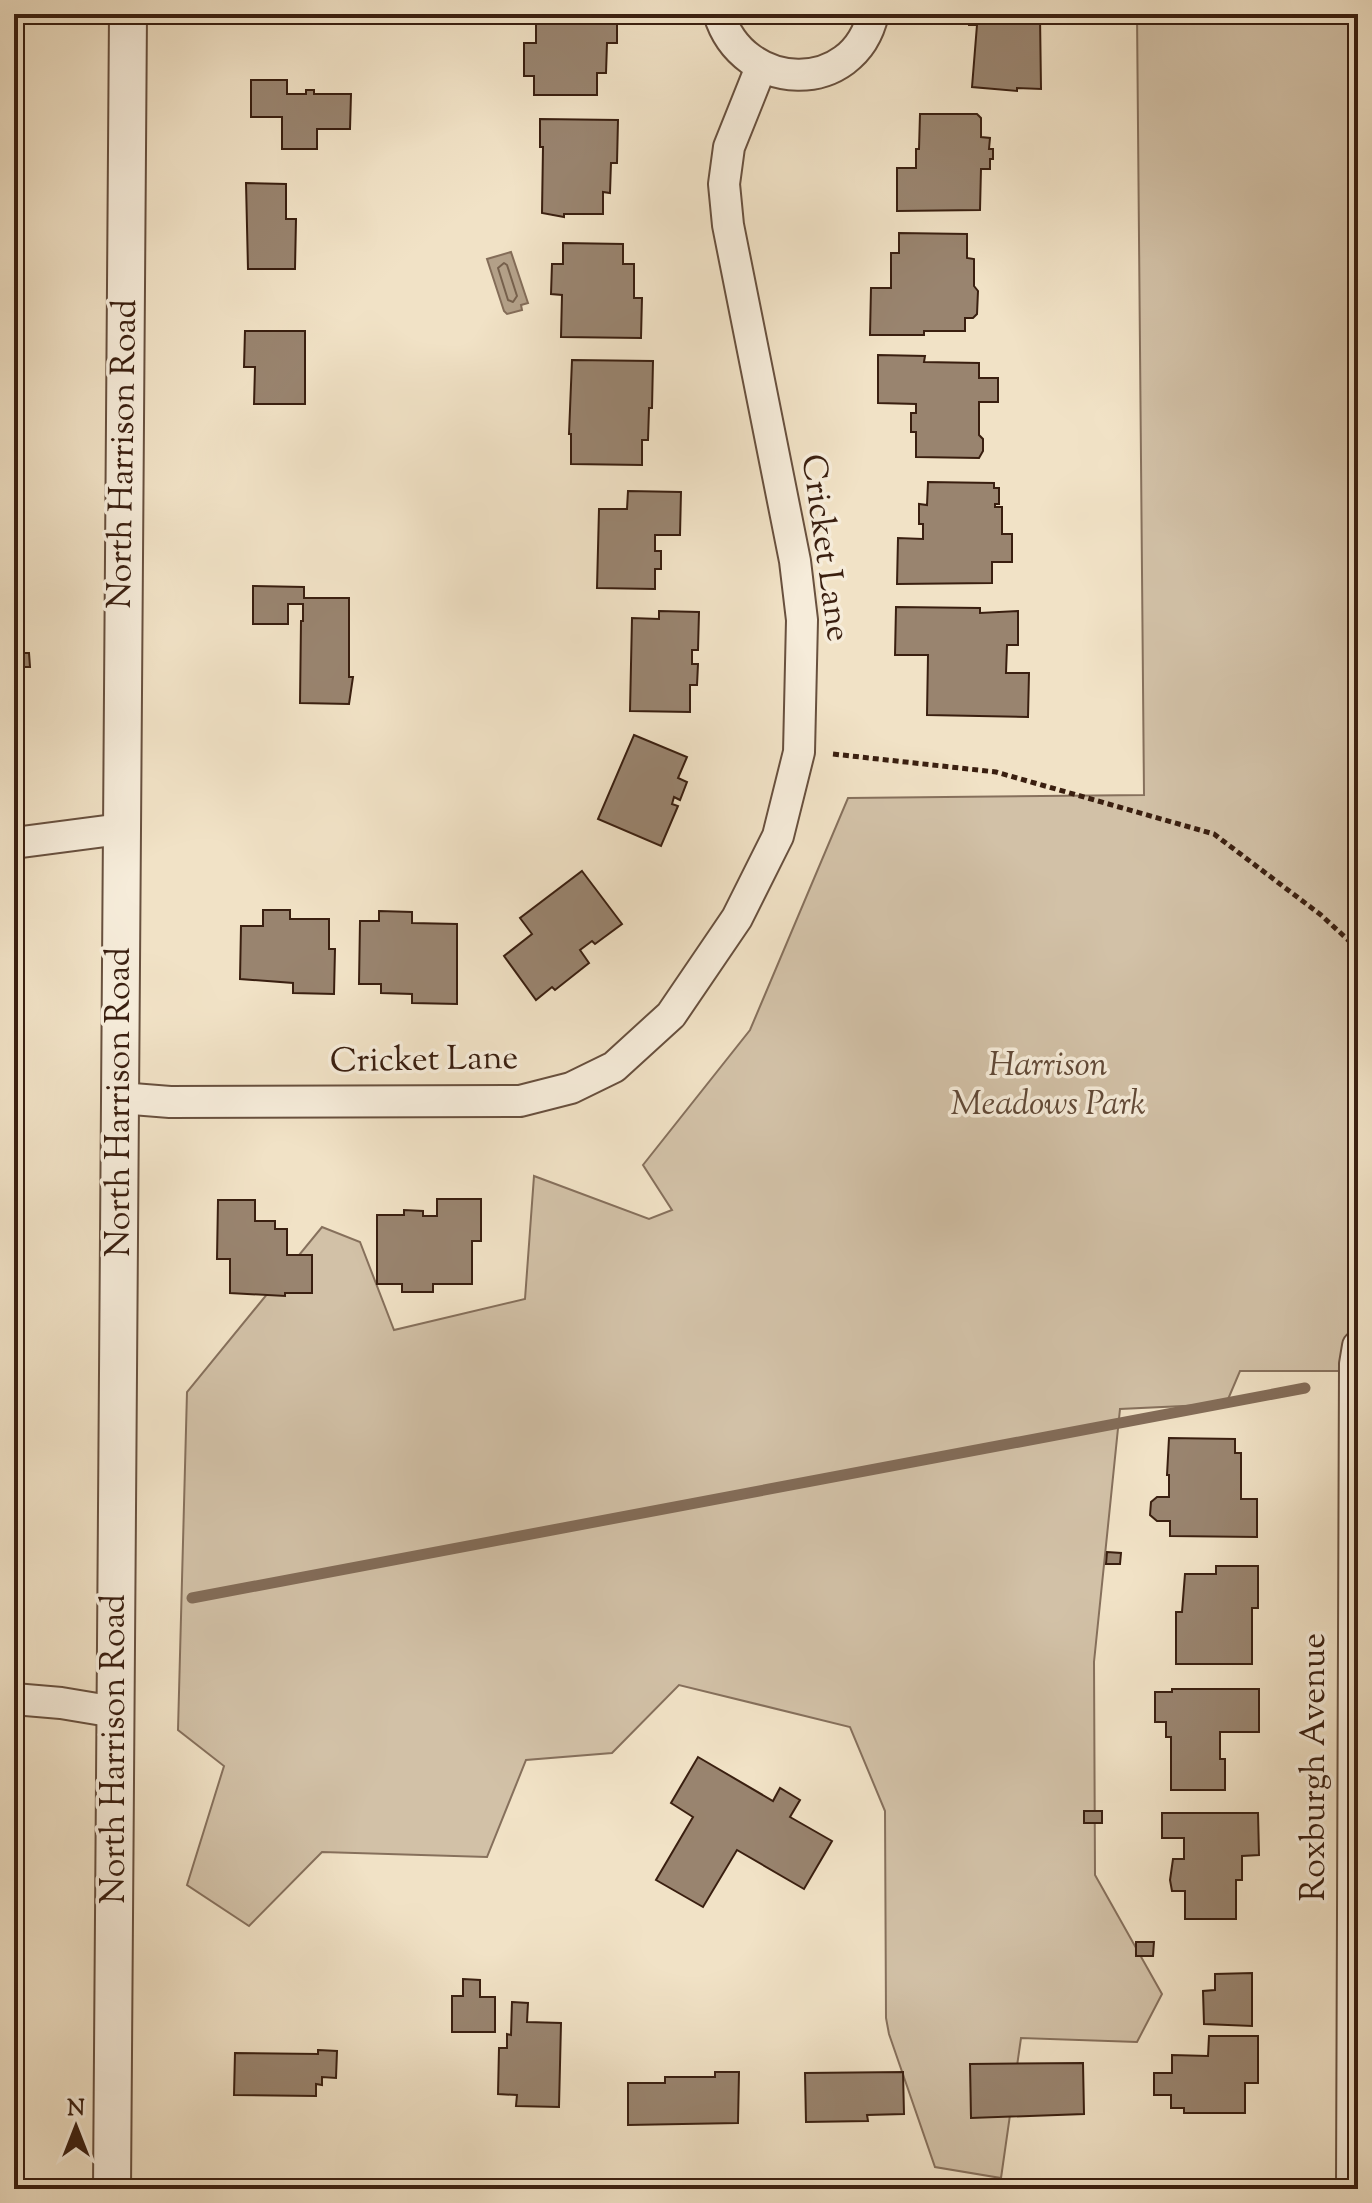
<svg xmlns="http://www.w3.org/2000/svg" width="1372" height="2203" viewBox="0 0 1372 2203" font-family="'Sorts Mill Goudy',serif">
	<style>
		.green { fill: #d2c1a7; stroke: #86705c; stroke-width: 2 }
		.water { fill: #b3a088; stroke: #836c58; stroke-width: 2 }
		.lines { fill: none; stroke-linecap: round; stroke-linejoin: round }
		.shore { stroke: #76604c; stroke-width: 2 }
		.stream { stroke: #836c58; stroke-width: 11 }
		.building { fill: #99846f; stroke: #3a1f10; stroke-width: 2 }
		.minor-casing { stroke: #68503e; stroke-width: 34 }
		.tertiary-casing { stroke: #68503e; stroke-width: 40 }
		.path { stroke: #3a1f10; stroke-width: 5; stroke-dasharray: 6 4; stroke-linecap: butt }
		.minor { stroke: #f6ecda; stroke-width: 30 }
		.tertiary { stroke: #f6ecda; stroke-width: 36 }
		.labels { text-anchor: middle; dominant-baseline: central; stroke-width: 7; stroke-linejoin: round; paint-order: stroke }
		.street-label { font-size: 34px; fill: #3a1f10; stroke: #f6ecda }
		.park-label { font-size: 34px; font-style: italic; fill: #604836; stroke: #f6ecda }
	</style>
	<rect width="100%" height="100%" fill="#f1e2c6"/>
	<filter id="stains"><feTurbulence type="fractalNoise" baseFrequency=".0025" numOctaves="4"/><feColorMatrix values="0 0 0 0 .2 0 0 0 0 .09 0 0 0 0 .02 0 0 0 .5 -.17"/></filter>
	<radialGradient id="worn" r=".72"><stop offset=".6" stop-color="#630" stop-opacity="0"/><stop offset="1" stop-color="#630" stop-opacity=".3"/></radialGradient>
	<path class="green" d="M1137 14H1358V1371H1240L1226 1404 1120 1409 1094 1662 1095 1875 1162 1994 1137 2042 1021 2038 1001 2178 935 2167 889 2034 886 2018 885 1811 850 1727 679 1685 612 1753 526 1760 487 1857 322 1852 249 1926 187 1885 224 1766 178 1730 187 1392 322 1227 360 1242 394 1330 525 1299 534 1176 649 1219 672 1210 643 1165 750 1030 848 798 1144 795Z"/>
	<path class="water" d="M511 252 528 303 521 305 522 310 507 314 504 311 487 259Z"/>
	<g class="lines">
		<path class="shore" d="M504 263 507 265 517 296 513 302 508 300 498 268Z"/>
		<path class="stream" d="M192 1598 1305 1388"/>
	</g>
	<g class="building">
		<path d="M536 14H617V43H607L606 73H597V95H534V76H524V43H536Z"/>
		<path d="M969 14H1062L1040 16 1041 89 1017 88V91L972 87 977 25H969Z"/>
		<path d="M251 80H287V94H306V90H314V94H351L350 129H317V149H282V117H251Z"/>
		<path d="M920 114H977L981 118V137L990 138 989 149H993V159H990V169H981L980 210 897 211V168H916V149H919Z"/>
		<path d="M540 119 618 120 617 163H611L610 193 603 192V214H564V217L542 213 543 147H540Z"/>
		<path d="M246 183 286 184V219H296L295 269H248Z"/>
		<path d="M899 233 967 234V258L974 259V286L978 291 977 314 973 318H965V331H924V335H870L871 288H891V253H899Z"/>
		<path d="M563 243 623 244V264H634V298H642L641 338 561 337 562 295 551 294 552 264H563Z"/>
		<path d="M245 331H305V404H254L255 367H244Z"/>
		<path d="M878 355 925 356 924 362 979 363V378H998V402H979V435L983 439V451L979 458 916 457V432H911V413H916V404L878 403Z"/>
		<path d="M572 360 653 361 652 408H649L648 440H642V465L571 464V434H569Z"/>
		<path d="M928 482 994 483V488H999V504H995V507H1002V534H1012V562H992V583L897 584 898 538 923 539V524H919V504L927 505Z"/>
		<path d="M628 491 681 492 680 535H655V551H661V569H655V589L597 588 599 509H627Z"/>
		<path d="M253 586 304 587V598H349V677H353L349 704 300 703 301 621H303V604H288V624H253Z"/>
		<path d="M896 607 980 608V613L1018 611V645H1007L1006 673H1029L1028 717 927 715 928 655H895Z"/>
		<path d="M659 611 699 612 698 650H692V664H698L697 685H690V712L630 711 632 618 659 619Z"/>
		<path d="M17 653H29L30 667H17Z"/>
		<path d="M634 735 687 757 678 778 687 782 680 800 674 797 672 804 678 806 661 846 598 819Z"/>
		<path d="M582 871 622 924 595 944 592 941 580 950 589 963 555 990 552 987 536 1000 504 956 532 934 520 918Z"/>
		<path d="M263 910H290V919H329V949H335L334 994 293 993V983L240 979 241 926H263Z"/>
		<path d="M379 911 412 912V923L457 924V1004L412 1003V994L381 993V984H359L360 921H379Z"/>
		<path d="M437 1199H481V1241H472V1284H433V1292H402V1284H377V1215H404V1210L423 1211V1216H437Z"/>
		<path d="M218 1200H255V1221H275V1229H287V1255H312V1293H285V1296L230 1293V1259H217Z"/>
		<path d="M1169 1438 1235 1439V1453H1241V1499H1257V1537L1170 1536V1521H1157L1150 1515 1151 1502 1157 1497H1169V1475H1167Z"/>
		<path d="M1107 1552 1121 1553 1120 1564H1106Z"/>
		<path d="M1216 1566H1258V1608H1252V1664H1176V1612H1182L1185 1574H1216Z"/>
		<path d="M1172 1689H1259V1732H1220V1759H1225V1790H1171V1737H1166V1722H1155V1692H1172Z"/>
		<path d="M698 1757 773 1801 780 1788 800 1800 790 1817 832 1841 804 1889 737 1850 703 1907 656 1880 693 1817 671 1803Z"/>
		<rect x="1084" y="1811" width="18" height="12"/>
		<path d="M1162 1813H1258L1259 1855 1242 1856V1880H1236V1919H1185V1891H1172L1170 1880 1173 1859H1184V1838H1162Z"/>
		<path d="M1136 1942H1154L1153 1956H1136Z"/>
		<path d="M1252 1973V2026L1204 2024 1203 1991 1215 1990V1974Z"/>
		<path d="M463 1979 480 1980V1997H495V2032H452V1996H463Z"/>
		<path d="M512 2002 528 2003 527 2022 561 2023 559 2107 516 2106 517 2095 498 2094 499 2048H507V2034L511 2035Z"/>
		<path d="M1209 2036H1258V2083H1245V2113H1184V2108H1171V2095H1154V2073H1172V2055L1208 2056Z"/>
		<path d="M318 2050 337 2051 336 2078 322 2077V2085L316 2084V2096L234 2095 235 2053 318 2054Z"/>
		<path d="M1083 2063 1084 2114 971 2118 970 2064Z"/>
		<path d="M715 2072H739L738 2123 628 2125V2083H665V2077H715Z"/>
		<path d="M903 2072 904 2114 867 2115 868 2121 806 2122 805 2073Z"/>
	</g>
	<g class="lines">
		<g class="minor-casing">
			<g id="minor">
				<path d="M719 14C743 93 854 97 873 14"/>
				<path d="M14 843 121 829"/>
				<path d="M120 1098 170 1102 520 1101 571 1088 614 1067 671 1015 737 918 778 836 799 752 802 620 795 561 728 225 724 184 729 147 761 67"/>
				<path d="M14 1699 61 1703 115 1712"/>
				<path d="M1352 2189 1355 1364 1358 1346"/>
			</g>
		</g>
		<g class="tertiary-casing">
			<path id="tertiary" d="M112 2189 128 14"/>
		</g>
		<path class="path" d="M833 754 996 772 1214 834 1321 915 1358 949"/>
		<use href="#minor" class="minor"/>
		<use href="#tertiary" class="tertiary"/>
	</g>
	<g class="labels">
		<g class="street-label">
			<text transform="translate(124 454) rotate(-89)">North Harrison Road</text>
			<text transform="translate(824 548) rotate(82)">Cricket Lane</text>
			<text transform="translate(424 1061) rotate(-1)">Cricket Lane</text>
			<text transform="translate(120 1102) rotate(-90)">North Harrison Road</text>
			<text transform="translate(115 1749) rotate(-90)">North Harrison Road</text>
			<text transform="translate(1315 1767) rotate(-90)">Roxburgh Avenue</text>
		</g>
		<g class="park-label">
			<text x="1048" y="1066">Harrison<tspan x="1048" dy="39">Meadows Park</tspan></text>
		</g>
	</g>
	<rect width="1372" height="2203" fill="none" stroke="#f1e2c6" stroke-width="48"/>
	<rect x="16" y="16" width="1340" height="2171" fill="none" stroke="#3a1f10" stroke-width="4"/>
	<rect x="24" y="24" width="1324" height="2155" fill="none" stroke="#3a1f10" stroke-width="2"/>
	<g transform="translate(76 2127)" stroke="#f6ecda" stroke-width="6" paint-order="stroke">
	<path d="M0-6L14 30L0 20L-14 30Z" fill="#3a1f10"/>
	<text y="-12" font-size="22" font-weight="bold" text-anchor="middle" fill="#3a1f10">N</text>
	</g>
	<rect width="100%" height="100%" filter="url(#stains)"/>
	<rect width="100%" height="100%" fill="url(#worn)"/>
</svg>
